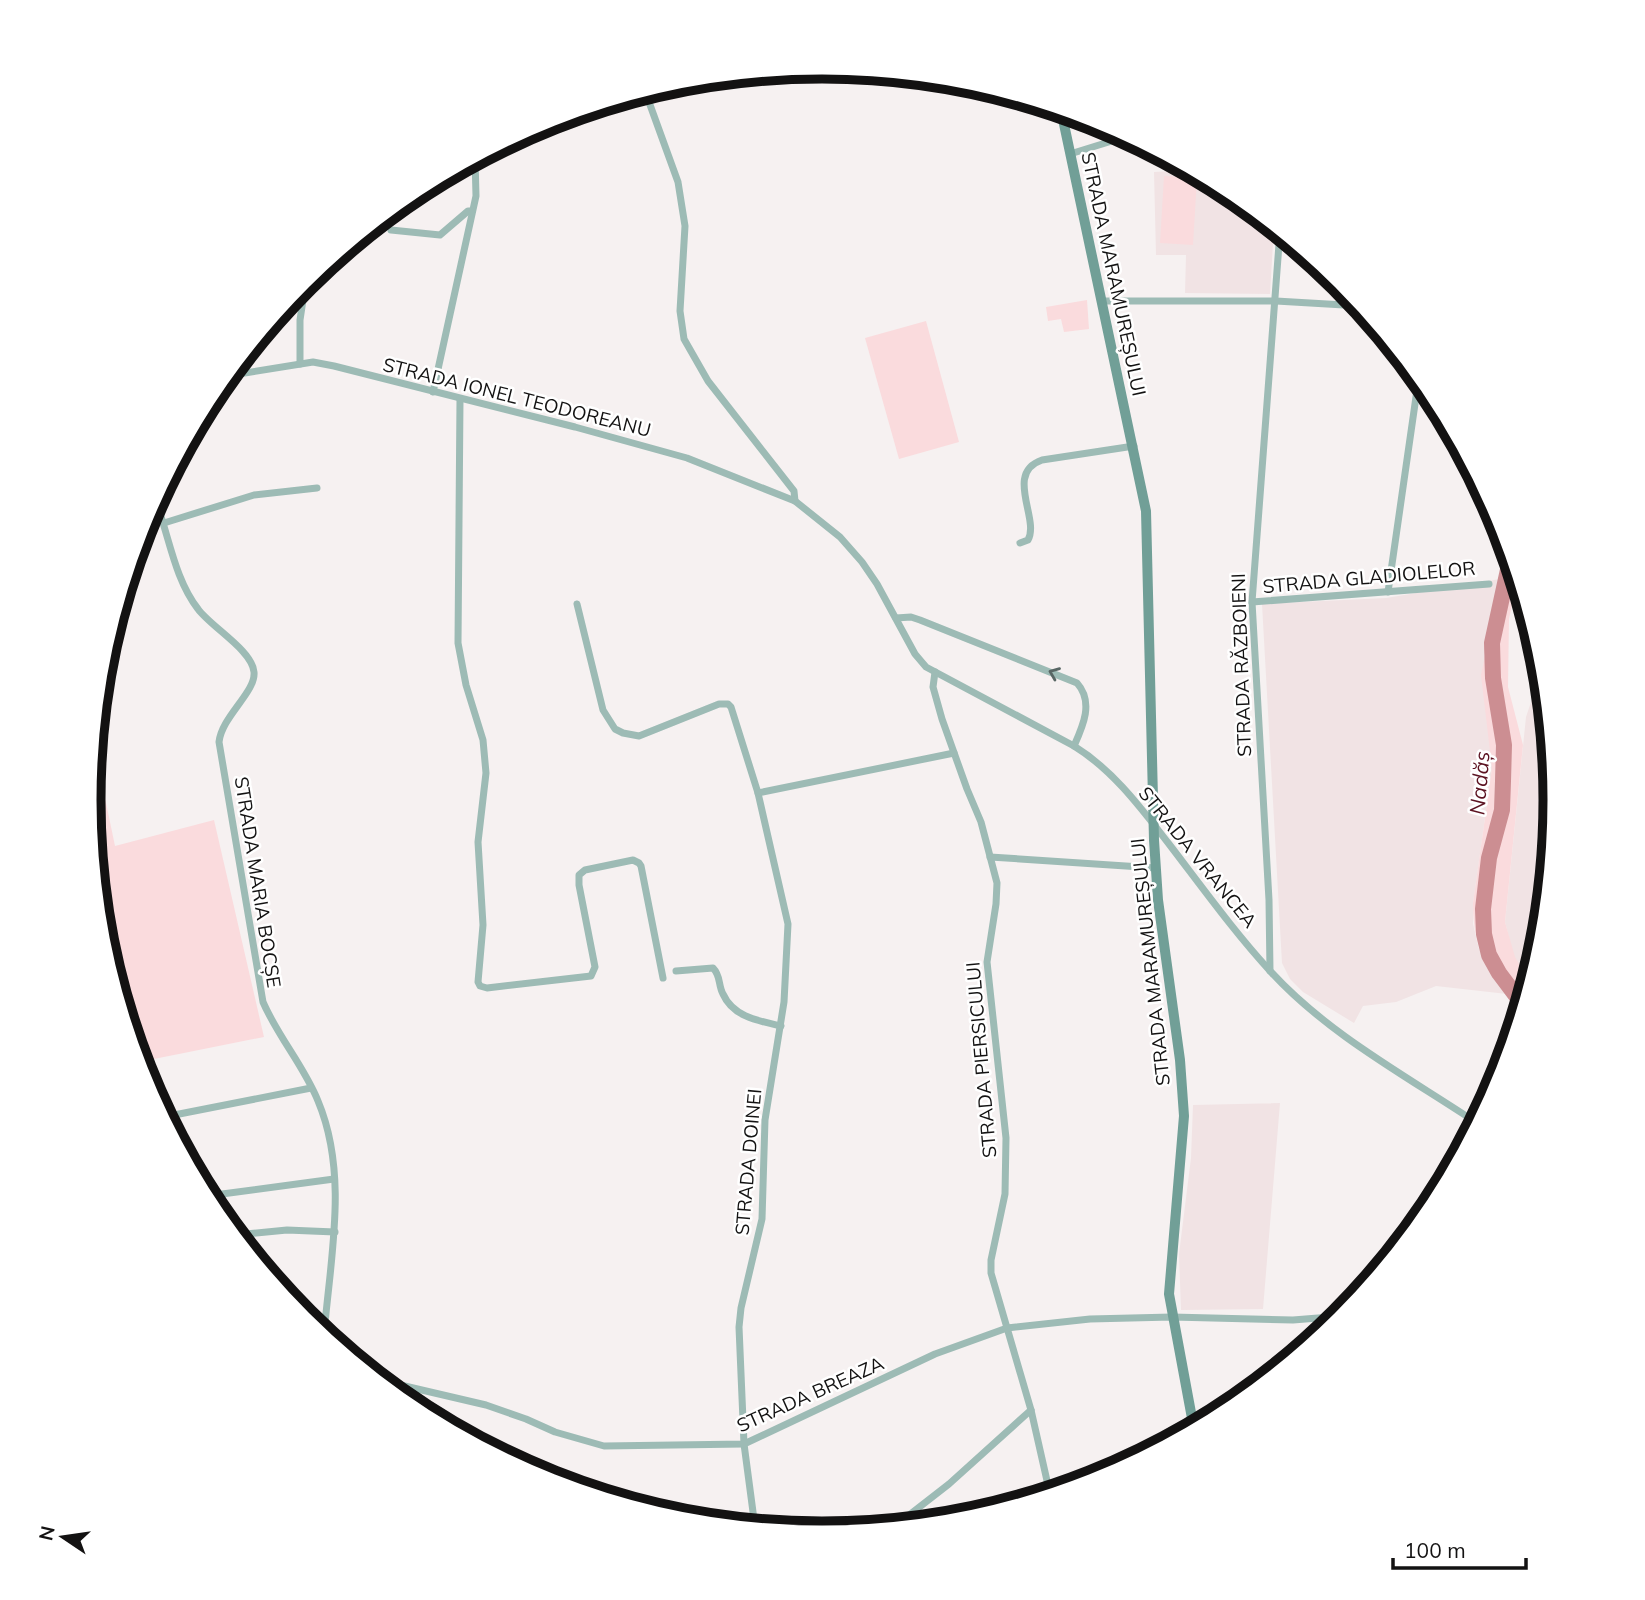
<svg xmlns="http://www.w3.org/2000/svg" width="1645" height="1600" viewBox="0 0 1645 1600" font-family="Mulish,sans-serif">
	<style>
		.built { fill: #f1e3e4 }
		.green { fill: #fadbdd }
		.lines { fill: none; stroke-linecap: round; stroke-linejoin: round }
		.river { stroke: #cc8e92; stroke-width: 16 }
		.minor { stroke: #9dbbb5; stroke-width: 7 }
		.secondary { stroke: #719f97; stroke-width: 10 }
		.oneway { stroke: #586664 }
		.labels { text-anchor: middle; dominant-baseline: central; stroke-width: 5; stroke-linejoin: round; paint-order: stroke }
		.street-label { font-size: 19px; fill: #131212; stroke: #fff }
		.water-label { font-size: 21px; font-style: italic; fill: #5c1221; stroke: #fff }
		.rim { fill: none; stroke: #131212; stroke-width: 9 }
	</style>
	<rect width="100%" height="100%" fill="#f6f1f1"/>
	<g class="built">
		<path d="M1192 170 1230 190 1274 226 1270 294 1185 293 1186 255H1156L1154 172Z"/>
		<path d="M1500 579 1484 655 1492 768 1473 903V924L1479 949 1495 979 1507 994 1436 986 1396 1002 1363 1006 1354 1023 1303 992 1290 979 1282 963 1262 604 1386 598Z"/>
		<path d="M1543 666 1556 800 1542 943 1530 982 1514 957 1505 922 1526 717Z"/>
		<path d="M1280 1103 1263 1309 1181 1310 1179 1254 1191 1158 1193 1105Z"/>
	</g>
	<g class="green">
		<path d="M1164 176 1197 178 1193 245 1160 243Z"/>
		<path d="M1087 300 1089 329 1064 332 1061 319 1048 321 1046 307Z"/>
		<path d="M926 321 959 442 899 459 865 338Z"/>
		<path d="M1508 546 1518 577 1509 619 1508 687 1523 745 1505 922 1515 957 1530 982 1522 1009C1488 976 1473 950 1473 903L1492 768 1481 675Z"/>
		<path d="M1545 689 1556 800 1555 807 1548 805 1544 798 1542 726Z"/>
		<path d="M94 745 115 846 214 820 264 1037 139 1062 103 943 89 800Z"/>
	</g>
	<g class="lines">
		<path class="river" d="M1511 556 1492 643 1493 678 1504 745 1503 781 1502 810 1489 858 1483 909 1484 934 1489 955 1499 973 1523 1005"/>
		<g class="minor">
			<path d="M645 91 678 182 685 226 680 311 684 339 708 381 794 491 795 501"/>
			<path d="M1070 154 1128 136"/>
			<path d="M391 230 440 235 468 211H472"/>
			<path d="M1101 301H1276L1361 306"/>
			<path d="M300 364V320L306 280"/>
			<path d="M226 376 313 362 334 366 575 427 687 458 795 501 840 537 862 562 877 584 915 654 926 667 1074 746C1113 770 1141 808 1169 844 1202 887 1235 933 1272 973 1328 1034 1408 1077 1477 1123"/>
			<path d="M433 392 476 196 475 158"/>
			<path d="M460 399 458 643 466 685 483 740 486 773 478 842 483 925 478 982 480 986 487 988 591 976 595 967 579 885V875L585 870 633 860 639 863 641 866 663 978"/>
			<path d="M155 499C169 535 174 578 198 609 211 627 252 650 254 672 256 692 222 716 219 742L263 1002C278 1037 304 1066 318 1101 349 1175 330 1259 324 1335"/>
			<path d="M164 523 254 495 317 488"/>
			<path d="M1020 543 1028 540C1040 519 1004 473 1042 460L1134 446"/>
			<path d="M1388 592 1419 376"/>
			<path d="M1252 602 1489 584"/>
			<path d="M577 604 603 710 615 729 623 733 639 736 719 704H728L731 707 758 793 788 924 784 1002 765 1120 762 1219 741 1308 739 1327 744 1444 755 1527"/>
			<path d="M896 618 911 617 920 620 1077 683C1094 702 1083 726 1074 746"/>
			<path d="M935 672 933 687 942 719 967 789 981 822 997 883 996 904 987 962 1006 1138 1005 1194 991 1260V1273L1031 1410 1050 1494"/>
			<path d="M758 793 954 753"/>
			<path d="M990 857 1156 868"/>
			<path d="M676 971 713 968C721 976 718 985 723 994 733 1017 759 1021 781 1026"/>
			<path d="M1270 971 1269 900 1252 602 1280 231"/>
			<path d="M164 1117 311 1088"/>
			<path d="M207 1196 334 1179"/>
			<path d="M235 1235 287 1230 335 1232"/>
			<path d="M379 1380 486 1405 526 1419 555 1432 604 1446 744 1444 935 1354 1007 1328 1090 1319 1172 1317 1293 1320 1343 1316"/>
			<path d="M895 1526 949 1484 1031 1410"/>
		</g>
		<path class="secondary" d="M1061 110 1146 511 1154 840 1158 900 1180 1060 1184 1116 1169 1294 1194 1429"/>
	</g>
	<defs><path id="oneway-chevron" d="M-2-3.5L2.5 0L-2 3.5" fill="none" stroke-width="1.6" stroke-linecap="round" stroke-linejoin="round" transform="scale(1.75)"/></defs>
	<use class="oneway" href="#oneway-chevron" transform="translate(1054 673) rotate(-158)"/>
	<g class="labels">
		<g class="street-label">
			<text transform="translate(1114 274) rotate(78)">STRADA MARAMUREȘULUI</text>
			<text transform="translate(517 397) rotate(14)">STRADA IONEL TEODOREANU</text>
			<text transform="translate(1369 577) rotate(-5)">STRADA GLADIOLELOR</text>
			<text transform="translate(1241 665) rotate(-92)">STRADA RĂZBOIENI</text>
			<text transform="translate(1198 857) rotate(51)">STRADA VRANCEA</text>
			<text transform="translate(258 882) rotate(81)">STRADA MARIA BOCȘE</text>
			<text transform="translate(1150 962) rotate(-96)">STRADA MARAMUREȘULUI</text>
			<text transform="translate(981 1060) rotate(-95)">STRADA PIERSICULUI</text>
			<text transform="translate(748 1162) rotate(-85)">STRADA DOINEI</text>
			<text transform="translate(810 1394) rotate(-24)">STRADA BREAZA</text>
		</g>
		<g class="water-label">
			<text transform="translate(1479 783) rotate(-85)">Nadăș</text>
		</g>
	</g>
	<path d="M0 0H1645V1600H0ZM101 800a721 721 0 1 1 1442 0a721 721 0 1 1-1442 0Z" fill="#fff" fill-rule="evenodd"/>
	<path class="rim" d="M101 800a721 721 0 1 1 1442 0a721 721 0 1 1-1442 0Z"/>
	<g transform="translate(63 1537) rotate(283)" stroke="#ffffff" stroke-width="5" paint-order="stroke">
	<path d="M0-5L12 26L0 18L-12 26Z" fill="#131212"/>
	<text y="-10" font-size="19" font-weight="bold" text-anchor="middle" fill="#131212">N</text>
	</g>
	<path d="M1393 1558v10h133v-10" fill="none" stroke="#131212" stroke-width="3.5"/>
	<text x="1404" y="1558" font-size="21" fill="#131212" stroke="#ffffff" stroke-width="5" paint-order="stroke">100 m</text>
</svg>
